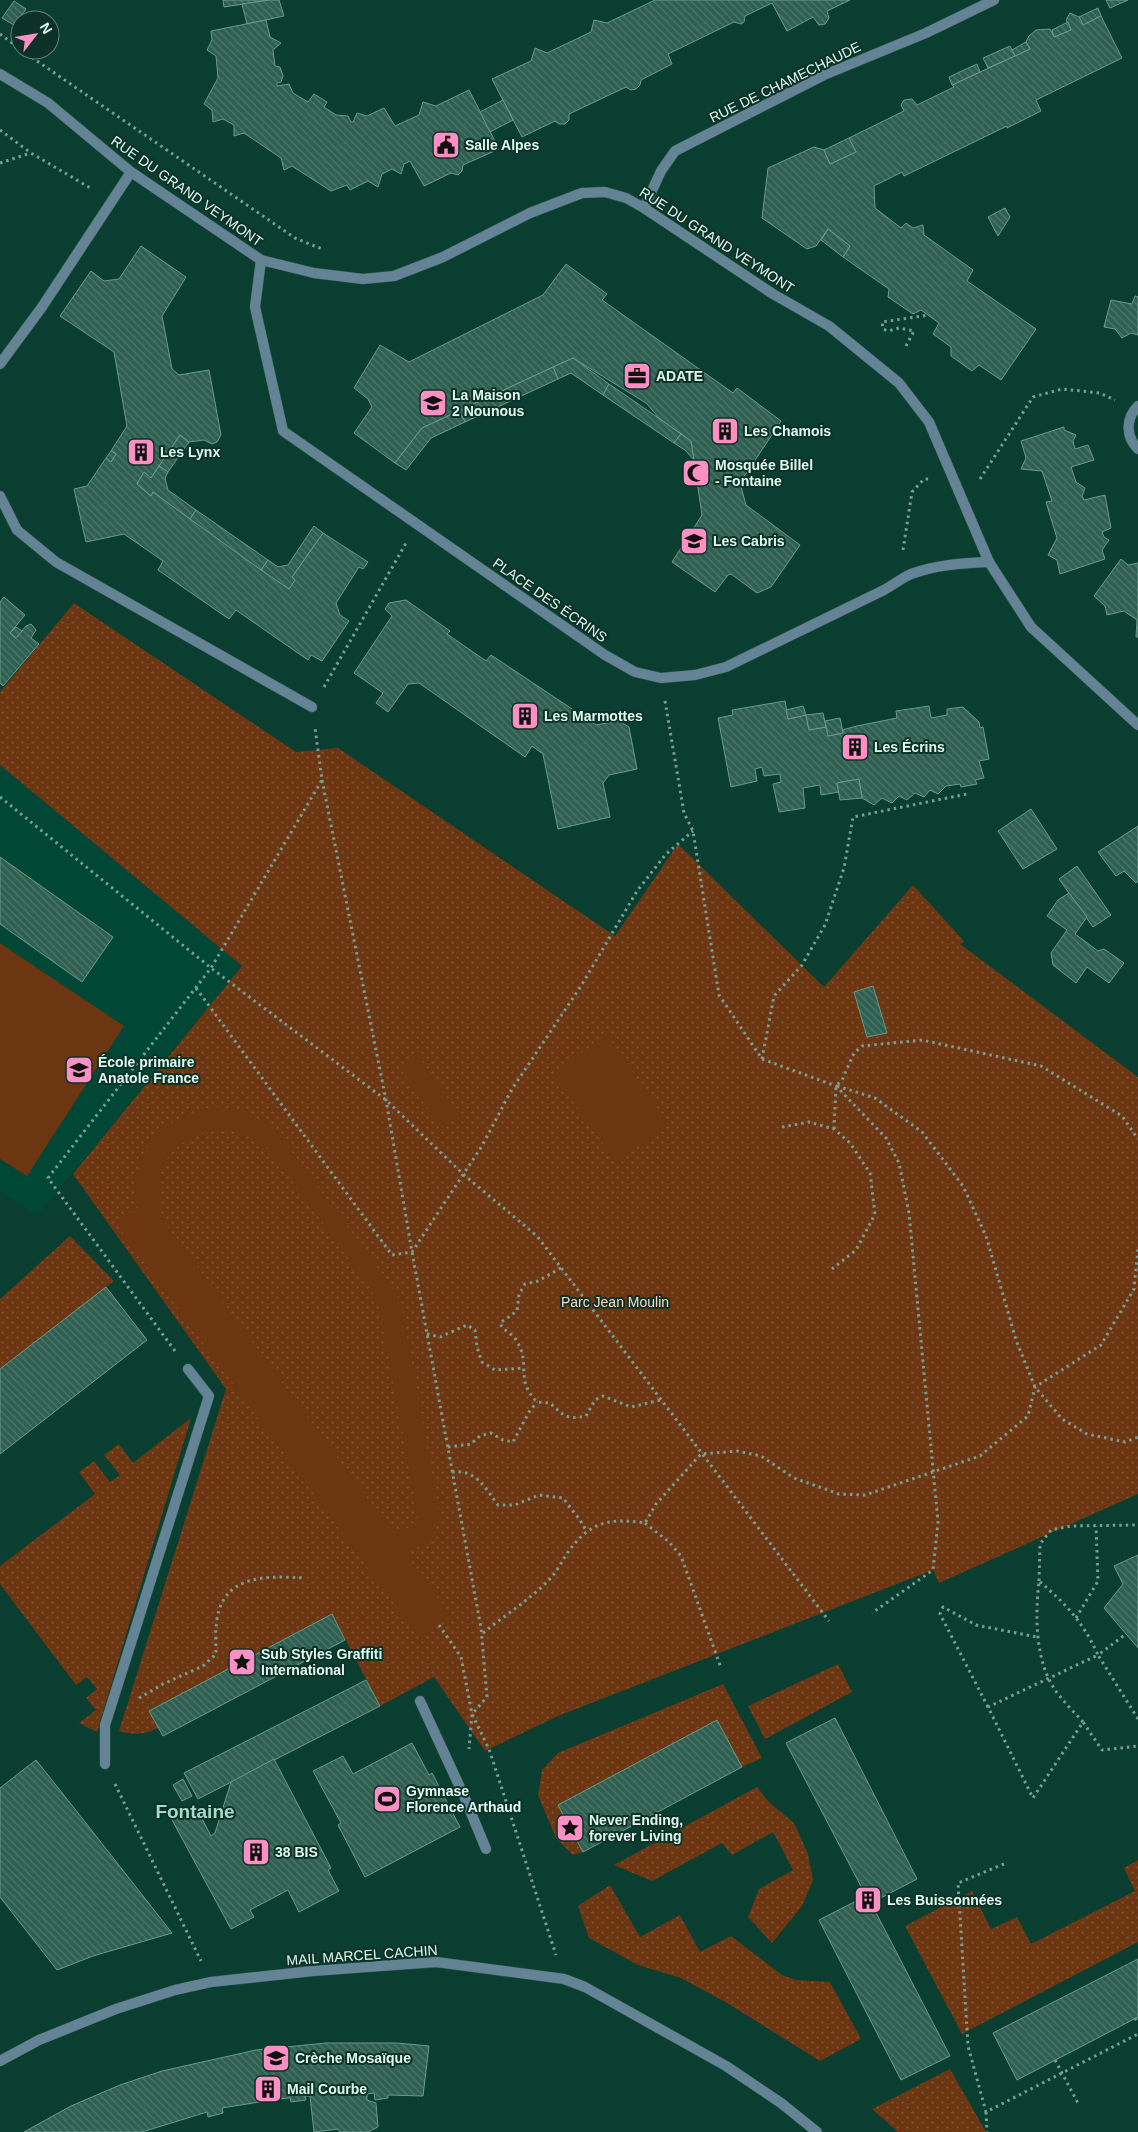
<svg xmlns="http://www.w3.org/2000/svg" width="1138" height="2132" viewBox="0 0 1138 2132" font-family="Arial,sans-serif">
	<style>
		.built { fill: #014736 }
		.grass { fill: url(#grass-dots) }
		.pitch { fill: #6b3611; fill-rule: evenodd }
		.building { fill: url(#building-back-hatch); stroke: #6a9b8a }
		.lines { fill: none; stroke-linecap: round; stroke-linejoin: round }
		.lane-casing { stroke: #2b5c4f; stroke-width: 11 }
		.street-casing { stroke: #2b5c4f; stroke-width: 11 }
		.path { stroke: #789e93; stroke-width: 3; stroke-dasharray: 2.5 4; stroke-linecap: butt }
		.lane { stroke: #648495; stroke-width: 10 }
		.street { stroke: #648495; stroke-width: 10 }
		.labels { text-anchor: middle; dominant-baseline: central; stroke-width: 4; stroke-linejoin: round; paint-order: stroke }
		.street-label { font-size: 14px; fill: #e0f9ef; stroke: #0c3227 }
		.poi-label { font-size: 14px; font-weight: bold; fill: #e0f9ef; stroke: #0c3227; text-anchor: start }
		.park-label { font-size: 14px; fill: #fcd6c1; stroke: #0c3227 }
		.district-label { font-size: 19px; font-weight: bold; fill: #a7dac8; stroke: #0c3227 }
	</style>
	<defs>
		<pattern id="grass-dots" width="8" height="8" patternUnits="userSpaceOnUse" patternTransform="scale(1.25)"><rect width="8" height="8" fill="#6b3611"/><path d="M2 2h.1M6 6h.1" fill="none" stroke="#805434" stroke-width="1.8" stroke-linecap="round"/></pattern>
		<pattern id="building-back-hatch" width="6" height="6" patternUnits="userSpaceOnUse" patternTransform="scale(1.25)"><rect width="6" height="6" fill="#2f5f50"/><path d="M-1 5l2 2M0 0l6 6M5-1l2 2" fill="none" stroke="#4d776a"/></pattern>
	</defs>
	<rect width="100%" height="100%" fill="#093e30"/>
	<path class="built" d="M0 765 242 966 38 1215 0 1192Z"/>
	<g class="grass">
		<path d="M74 603 296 752 338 748 615 936 678 844 824 987 913 885 964 941 960 944 1138 1077V1494L939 1583 933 1570 558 1716 485 1751 434 1677 380 1706 332 1614 150 1710 158 1728C145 1735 133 1735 119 1731L226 1389 73 1174 242 966 0 765V692Z"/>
		<path d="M70 1236 114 1281 0 1369V1299Z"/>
		<path d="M191 1418 97 1732 79 1723 96 1710 86 1698 97 1689 87 1677 76 1685 0 1584V1566L95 1494 79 1472 94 1461 110 1482 120 1475 104 1455 119 1444 133 1463Z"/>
		<path d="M838 1664 852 1692 765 1739 748 1706Z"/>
		<path d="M723 1684 762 1758 742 1767 717 1720 558 1805 583 1852 573 1855 556 1838 538 1795 542 1770 558 1753Z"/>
		<path d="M757 1787 769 1802 794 1823 808 1854 813 1880 802 1906 772 1943 748 1917 759 1889 793 1870 773 1832 732 1855 722 1843 652 1881 614 1865Z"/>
		<path d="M1138 1860V1942L962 2034 905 1926 972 1891 991 1929 1017 1917 1031 1944 1135 1891 1124 1868Z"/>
		<path d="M610 1885 640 1937 680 1915 700 1952 731 1936 782 1975 796 1980 830 1982 861 2039 820 2061 727 2003 681 1978 638 1965 589 1938 578 1906Z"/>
		<path d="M950 2069 986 2132H898L872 2109Z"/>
	</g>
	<g class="pitch">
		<path d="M0 943 124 1026 27 1176 0 1159Z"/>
		<path d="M607 1035 669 1125 616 1162 553 1073Z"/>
		<path d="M418 1056 460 1116 442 1129 400 1068Z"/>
		<path d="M212 1107C239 1108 258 1115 278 1133L396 1293 402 1309 440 1518C430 1542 428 1544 404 1552L451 1616 420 1639 116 1224 138 1208C126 1154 162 1117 212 1107ZM217 1129C238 1130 251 1135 267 1147L371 1289 380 1311 418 1516C411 1528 406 1531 392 1532L164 1222C148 1173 167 1139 217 1129Z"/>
	</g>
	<g class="building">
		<path d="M223 0H270L224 7Z"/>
		<path d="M270 0H279L284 16 247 24 242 4Z"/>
		<path d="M655 0H850L827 11 829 18 825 24 819 25 813 17 787 31 772 3 745 16 744 22 741 24 734 22 668 54 672 64 641 80 640 85 636 89 631 90 626 87 569 114V120L565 124H559L555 121 522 137 492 79 531 61 535 48 547 53 591 32 594 20 607 23Z"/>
		<path d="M1106 0H1128L1110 8Z"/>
		<path d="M14 1 26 9 14 25 2 18Z"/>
		<path d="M1098 8 1101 16 1083 25 1079 17Z"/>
		<path d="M1070 13 1079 17 1083 25 1101 16 1122 58 1036 100 1041 111 1007 128V126L904 176 902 172 874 186 875 208 901 228 906 223 913 228 923 225 924 235 973 270 967 281 1036 329 1001 380 979 365 972 371 951 356V347L933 334 939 323 921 310 913 314 888 297 889 289 843 257 850 246 828 229 816 246 807 249 762 218 768 168 814 147 824 150 830 164 856 152 849 138 904 111 901 105 904 100 912 99 917 105 954 87 952 85 1030 49 1026 42 1029 36 1036 30 1050 29 1054 37 1071 30 1066 20Z"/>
		<path d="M266 20 270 37 281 43 273 50 275 66 280 67 283 76 281 82 277 83V86L289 84 293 93 308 102 314 94 327 102 324 107 336 115 348 116 351 122H353L357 113 367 116 384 108 395 126 419 115 423 102 436 106 469 90 499 149 463 165 462 171 458 175 451 173 424 186 410 161 404 164 401 174 392 169 382 174 378 187 368 181 350 190 347 185 331 191 292 166 284 170 281 158 244 133 234 136V125L223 119 213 122 212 110 204 104 218 78 216 56 207 50 212 40 211 31Z"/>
		<path d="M1068 22 1071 30 1054 37 1052 30Z"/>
		<path d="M1026 42 1030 49 1015 56 1012 50Z"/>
		<path d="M1010 46 1015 56 988 68 983 58Z"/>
		<path d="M977 64 980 72 952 85 949 77Z"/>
		<path d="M503 100 513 120 490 132 480 112Z"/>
		<path d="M849 138 856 152 830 164 824 150Z"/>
		<path d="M1005 208 1010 217 998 236 988 217Z"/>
		<path d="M828 229 850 246 843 257 821 240Z"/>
		<path d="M141 246 186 277 162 316 172 369 179 375 209 370 221 435 217 442 212 444 204 440 189 442 180 435 151 478 144 472 137 484 151 496 153 492 289 589 295 580 292 577 323 533 368 562 363 569 359 567 336 603 340 615 349 621 322 661 311 655 308 660 236 610 229 619 158 570 163 561 124 534 86 542 74 489 87 486 106 458 111 462 116 454 111 451 127 426 114 352 60 316 91 271 104 281 119 279Z"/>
		<path d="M566 264 607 294 602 300 733 393 737 388 781 421 740 483 746 505 800 545 771 587 757 593 731 574 728 575 715 592 672 562 702 515 691 441 660 419 646 403 573 358 422 428 395 463 354 433 372 407 368 399 354 388 380 345 409 362 543 295Z"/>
		<path d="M1135 296 1138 297V335L1131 333 1122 338 1115 329 1104 327 1111 300 1132 304Z"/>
		<path d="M573 358 609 384 603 395 571 373 558 379 553 367Z"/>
		<path d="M553 367 558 379 465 422 459 411Z"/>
		<path d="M609 384 660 419 681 434 674 443 603 395Z"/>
		<path d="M459 411 465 422 431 438 406 470 395 463 422 428Z"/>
		<path d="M1064 427V430L1076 435 1073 441 1075 449 1088 445 1094 460 1071 467 1076 482 1085 488 1082 496 1084 500 1105 495 1111 528 1102 532 1104 537 1109 540 1102 550 1105 559 1060 574 1057 560 1048 555 1057 538 1046 502 1052 501 1042 471 1021 469 1026 458 1021 441Z"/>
		<path d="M681 434 691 441 694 460 685 450 674 443Z"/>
		<path d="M180 435 189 442 168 472 159 466Z"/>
		<path d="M111 451 116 454 111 462 106 458Z"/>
		<path d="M159 466 168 472 165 478 168 490 196 510 190 519 153 492 151 496 137 484 144 472 151 478Z"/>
		<path d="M196 510 268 560 261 570 190 519Z"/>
		<path d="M314 526 323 533 292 577 295 580 289 589 261 570 268 560 278 567 288 565Z"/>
		<path d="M1121 559 1128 565 1138 563V637H1136L1137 620 1124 611 1107 615 1105 606 1094 596Z"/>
		<path d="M4 597 25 615 10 633 16 638 26 626 31 624 36 630 31 638 39 644 3 686 0 683V602Z"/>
		<path d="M406 600 450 631 447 634 486 661 491 655 596 725 619 721 629 727 637 769 609 775 603 783 610 817 558 829 543 754 532 746 525 757 419 683 408 684 388 712 376 703 383 693 354 673 392 616 385 609 389 603Z"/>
		<path d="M16 627 22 631 16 638 10 633Z"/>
		<path d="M785 701 788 719 806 715 809 730 826 727 828 736 843 733 842 730 857 726 897 718 896 711 929 706 931 718 947 715V709L963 707 979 722 980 728 983 727 989 759 979 761 984 778 975 780 977 784 961 787 960 784 946 786 938 794 930 790 924 797 915 793 907 800 899 796 892 803 882 798 874 805 862 798 859 779 837 783 839 792 821 795 820 785 803 788 805 808 779 812 773 784 781 782 780 774 764 776 762 767 755 769 757 781 731 787 718 718 733 715 732 710Z"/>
		<path d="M803 706 806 715 788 719 786 710Z"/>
		<path d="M823 713 826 727 809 730 806 715Z"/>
		<path d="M840 718 843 733 828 736 825 721Z"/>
		<path d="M859 779 862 798 840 800 837 783Z"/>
		<path d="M1031 809 1057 849 1023 869 998 831Z"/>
		<path d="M1138 826V881L1136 883 1124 871 1116 876 1098 852Z"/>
		<path d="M0 857 113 937 82 982 0 924Z"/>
		<path d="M1077 866 1111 915 1093 927 1059 879Z"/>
		<path d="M1069 893 1087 917 1075 934 1098 951 1104 949 1124 963 1109 983 1087 967 1076 983 1053 965 1051 953 1067 930 1047 916 1058 900Z"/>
		<path d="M873 986 887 1033 867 1037 854 992Z"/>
		<path d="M106 1287 147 1340 0 1454V1369Z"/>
		<path d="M1138 1555V1648L1104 1608 1123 1584 1114 1566Z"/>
		<path d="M332 1614 345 1640 163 1736 149 1711Z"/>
		<path d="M366 1680 380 1706 198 1799 184 1773Z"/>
		<path d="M835 1718 917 1879 871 1903 950 2056 901 2080 819 1920 866 1896 786 1743Z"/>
		<path d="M717 1720 742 1767 583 1852 558 1805Z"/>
		<path d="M412 1743 429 1775 432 1773 460 1827 365 1877 338 1825 341 1823 313 1771 343 1756 353 1774Z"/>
		<path d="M274 1759 331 1868 328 1870 339 1891 299 1912 288 1890 250 1910 254 1917 231 1929 171 1818 195 1805 211 1836 215 1833 231 1782Z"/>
		<path d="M36 1760 78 1813 172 1933 93 1956 57 1970 0 1897V1788Z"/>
		<path d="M183 1779 192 1796 182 1801 173 1785Z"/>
		<path d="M1138 1959V2017L1017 2080 993 2033Z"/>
		<path d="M326 2043H397L429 2046 423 2096 388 2095V2098L375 2100 374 2093 367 2094V2100L376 2103 378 2127 368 2132H340L338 2129 314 2132 310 2096H305L306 2100 291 2102 290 2098 278 2099 222 2108 223 2113 208 2117 207 2112 142 2132H24L71 2106 120 2085 162 2071 256 2050Z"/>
	</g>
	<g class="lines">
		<g class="lane-casing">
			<g id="lane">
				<path d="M420 1701 464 1796 486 1849"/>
				<path d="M105 1764V1725L209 1396 188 1369"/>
			</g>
		</g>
		<g class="street-casing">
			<g id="street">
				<path d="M0 74 48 103 131 172 261 260 314 273 363 279 394 276 443 257 530 213 582 193 605 192 626 198 644 208 773 294 829 326 899 383 929 422 989 562 1031 627 1138 725"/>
				<path d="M644 208 661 171 675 151 824 75 926 33 994 0"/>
				<path d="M261 260 255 307 283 431 605 655 635 672 661 678 695 675 726 667 884 590C893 585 902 578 911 574 936 565 962 563 989 562"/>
				<path d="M0 364 42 307 131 172"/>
				<path d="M1138 406C1125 419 1126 437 1138 449"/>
				<path d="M0 496 17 530 56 562 312 707"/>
				<path d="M0 2061 39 2040 116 2009 175 1990 211 1982 313 1971 436 1962 564 1979 585 1987 726 2066 781 2103 817 2132"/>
			</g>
		</g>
		<g class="path">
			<path d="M0 34 20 49"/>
			<path d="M21 50 295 238 322 249"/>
			<path d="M0 130 31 153 92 189"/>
			<path d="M0 163 31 153"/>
			<path d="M906 346 914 331 899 328 888 331 883 329 882 322 929 315"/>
			<path d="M980 479 1033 397 1062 389 1100 393 1115 400"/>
			<path d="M903 550 912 492 924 479H929"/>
			<path d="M324 687 406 543"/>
			<path d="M665 701 684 813 693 831 719 995 762 1059 836 1086 886 1138 899 1163 909 1213 938 1522 933 1570 872 1613"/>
			<path d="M322 780 386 1100 412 1252 481 1628 487 1697 472 1714 469 1749"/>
			<path d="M0 797 211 968 386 1100 463 1174 537 1236 829 1621"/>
			<path d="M196 988 392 1255 412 1252 482 1146 512 1089 581 986 637 891 666 854 693 831"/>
			<path d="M762 1059 774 996 802 965 825 925 844 868 853 817 967 794"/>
			<path d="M837 1086 875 1098 922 1132 963 1186 986 1236 1016 1340 1035 1387 1062 1419 1087 1434 1125 1442 1138 1437"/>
			<path d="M782 1127 809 1122 834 1129 850 1143 870 1173 875 1214 856 1250 832 1269"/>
			<path d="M834 1129 836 1086 842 1080 854 1053 862 1046 922 1040 1041 1066 1122 1116 1138 1139"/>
			<path d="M561 1268 538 1281 525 1284 519 1294 517 1311 500 1323C503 1331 512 1333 516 1340 532 1364 514 1379 537 1402L550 1403C564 1416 567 1420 586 1416L595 1400 603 1396 631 1407 661 1400"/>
			<path d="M427 1334 440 1337 467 1325 475 1330 477 1347 482 1362 495 1370 524 1368"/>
			<path d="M175 1351 48 1178 211 968 322 780 315 728"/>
			<path d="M448 1447 471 1444 480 1436 491 1433 503 1440 513 1442 529 1412 537 1402"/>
			<path d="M452 1472C476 1469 485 1488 498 1505H515L539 1495 563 1498 580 1520 587 1532"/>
			<path d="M645 1523 669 1542 681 1556 721 1668"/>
			<path d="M1039 1581 1040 1544 1051 1530 1071 1526 1136 1525"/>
			<path d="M1076 1618 1098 1581 1096 1526"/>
			<path d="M439 1625 461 1657 472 1714 489 1749 556 1955"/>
			<path d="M483 1633C504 1616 529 1600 549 1580 556 1573 561 1563 566 1555 588 1523 607 1517 645 1523L656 1504 701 1454 737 1451 761 1456 794 1478 839 1494 865 1495 980 1456 1028 1416 1035 1387 1101 1345 1134 1289 1138 1249"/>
			<path d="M139 1698 163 1684 203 1666 216 1654C216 1643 215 1630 217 1619 224 1573 270 1576 305 1578"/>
			<path d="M988 1707 940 1614 943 1607 976 1625 1037 1637"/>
			<path d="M1138 1719 1098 1655 988 1707 1033 1798 1083 1722 1102 1750 1138 1746"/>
			<path d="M1083 1722C1074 1712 1063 1701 1055 1690 1035 1660 1035 1616 1039 1581 1067 1605 1083 1622 1098 1655L1126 1634"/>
			<path d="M115 1784 201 1961"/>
			<path d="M1004 1864 958 1883 968 2046 986 2112 1138 2034"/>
			<path d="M1135 2018 1138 2023"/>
			<path d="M1055 2060 1079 2105"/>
			<path d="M986 2112 987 2132"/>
		</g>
		<use href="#lane" class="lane"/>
		<use href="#street" class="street"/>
	</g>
	<defs>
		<g id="civic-square" transform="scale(1.4375)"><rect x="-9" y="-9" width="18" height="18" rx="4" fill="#fc8fc3" stroke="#0c3227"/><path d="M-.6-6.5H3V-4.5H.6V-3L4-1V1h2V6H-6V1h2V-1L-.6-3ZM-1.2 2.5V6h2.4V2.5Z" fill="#111"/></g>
		<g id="office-square" transform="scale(1.4375)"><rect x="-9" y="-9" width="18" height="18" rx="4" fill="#fc8fc3" stroke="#0c3227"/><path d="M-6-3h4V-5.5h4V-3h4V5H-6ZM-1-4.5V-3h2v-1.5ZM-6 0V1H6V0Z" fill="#111"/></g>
		<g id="school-square" transform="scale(1.4375)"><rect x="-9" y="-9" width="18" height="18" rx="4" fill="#fc8fc3" stroke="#0c3227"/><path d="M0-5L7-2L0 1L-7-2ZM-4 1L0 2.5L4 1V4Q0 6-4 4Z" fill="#111"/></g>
		<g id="building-square" transform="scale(1.4375)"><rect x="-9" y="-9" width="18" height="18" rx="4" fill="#fc8fc3" stroke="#0c3227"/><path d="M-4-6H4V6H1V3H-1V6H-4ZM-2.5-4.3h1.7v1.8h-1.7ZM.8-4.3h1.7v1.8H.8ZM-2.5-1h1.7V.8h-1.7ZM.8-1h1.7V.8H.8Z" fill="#111"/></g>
		<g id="mosque-square" transform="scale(1.4375)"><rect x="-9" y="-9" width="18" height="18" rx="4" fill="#fc8fc3" stroke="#0c3227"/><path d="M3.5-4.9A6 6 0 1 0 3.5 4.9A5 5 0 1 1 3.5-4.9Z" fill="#111"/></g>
		<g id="sight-square" transform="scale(1.4375)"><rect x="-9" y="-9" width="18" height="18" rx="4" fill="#fc8fc3" stroke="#0c3227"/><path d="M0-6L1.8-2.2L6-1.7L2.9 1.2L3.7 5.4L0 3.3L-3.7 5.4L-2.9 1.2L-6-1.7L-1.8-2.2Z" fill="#111"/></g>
		<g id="stadium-square" transform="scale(1.4375)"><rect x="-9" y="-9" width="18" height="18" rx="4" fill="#fc8fc3" stroke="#0c3227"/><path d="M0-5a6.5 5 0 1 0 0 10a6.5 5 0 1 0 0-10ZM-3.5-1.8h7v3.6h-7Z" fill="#111"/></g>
	</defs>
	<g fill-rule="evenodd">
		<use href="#civic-square" x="446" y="145"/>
		<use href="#office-square" x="637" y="376"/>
		<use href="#school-square" x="433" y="403"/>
		<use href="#building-square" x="725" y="431"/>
		<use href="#building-square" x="141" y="452"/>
		<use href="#mosque-square" x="696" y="473"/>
		<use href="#school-square" x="694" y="541"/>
		<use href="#building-square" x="525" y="716"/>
		<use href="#building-square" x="855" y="747"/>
		<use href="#school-square" x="79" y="1070"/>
		<use href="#sight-square" x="242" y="1662"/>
		<use href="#stadium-square" x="387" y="1799"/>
		<use href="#sight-square" x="570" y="1828"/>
		<use href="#building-square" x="256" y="1852"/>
		<use href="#building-square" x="868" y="1900"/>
		<use href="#school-square" x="276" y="2058"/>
		<use href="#building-square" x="268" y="2089"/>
	</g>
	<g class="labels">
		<g class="street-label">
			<text transform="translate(785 82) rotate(-26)">RUE DE CHAMECHAUDE</text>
			<text transform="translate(187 191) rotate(35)">RUE DU GRAND VEYMONT</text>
			<text transform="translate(717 240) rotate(33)">RUE DU GRAND VEYMONT</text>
			<text transform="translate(550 600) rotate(35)">PLACE DES ÉCRINS</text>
			<text transform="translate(362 1955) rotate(-4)">MAIL MARCEL CACHIN</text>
		</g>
		<g class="poi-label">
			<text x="465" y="145">Salle Alpes</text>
			<text x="656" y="376">ADATE</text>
			<text x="452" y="395">La Maison<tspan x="452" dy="16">2 Nounous</tspan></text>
			<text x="744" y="431">Les Chamois</text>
			<text x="160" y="452">Les Lynx</text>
			<text x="715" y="465">Mosquée Billel<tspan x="715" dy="16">- Fontaine</tspan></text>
			<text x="713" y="541">Les Cabris</text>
			<text x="544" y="716">Les Marmottes</text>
			<text x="874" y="747">Les Écrins</text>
			<text x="98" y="1062">École primaire<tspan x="98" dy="16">Anatole France</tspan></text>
			<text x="261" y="1654">Sub Styles Graffiti<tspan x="261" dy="16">International</tspan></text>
			<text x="406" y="1791">Gymnase<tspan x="406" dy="16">Florence Arthaud</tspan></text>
			<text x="589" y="1820">Never Ending,<tspan x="589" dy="16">forever Living</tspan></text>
			<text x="275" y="1852">38 BIS</text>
			<text x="887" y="1900">Les Buissonnées</text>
			<text x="295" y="2058">Crèche Mosaïque</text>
			<text x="287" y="2089">Mail Courbe</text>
		</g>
		<g class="park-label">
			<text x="615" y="1302">Parc Jean Moulin</text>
		</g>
		<g class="district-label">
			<text x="195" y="1811">Fontaine</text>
		</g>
	</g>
	<g transform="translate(35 35) rotate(59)"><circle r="24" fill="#0c3227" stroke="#618277"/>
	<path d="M0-4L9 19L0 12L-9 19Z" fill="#fc8fc3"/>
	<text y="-8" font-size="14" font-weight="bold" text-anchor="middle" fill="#e0f9ef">N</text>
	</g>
</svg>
